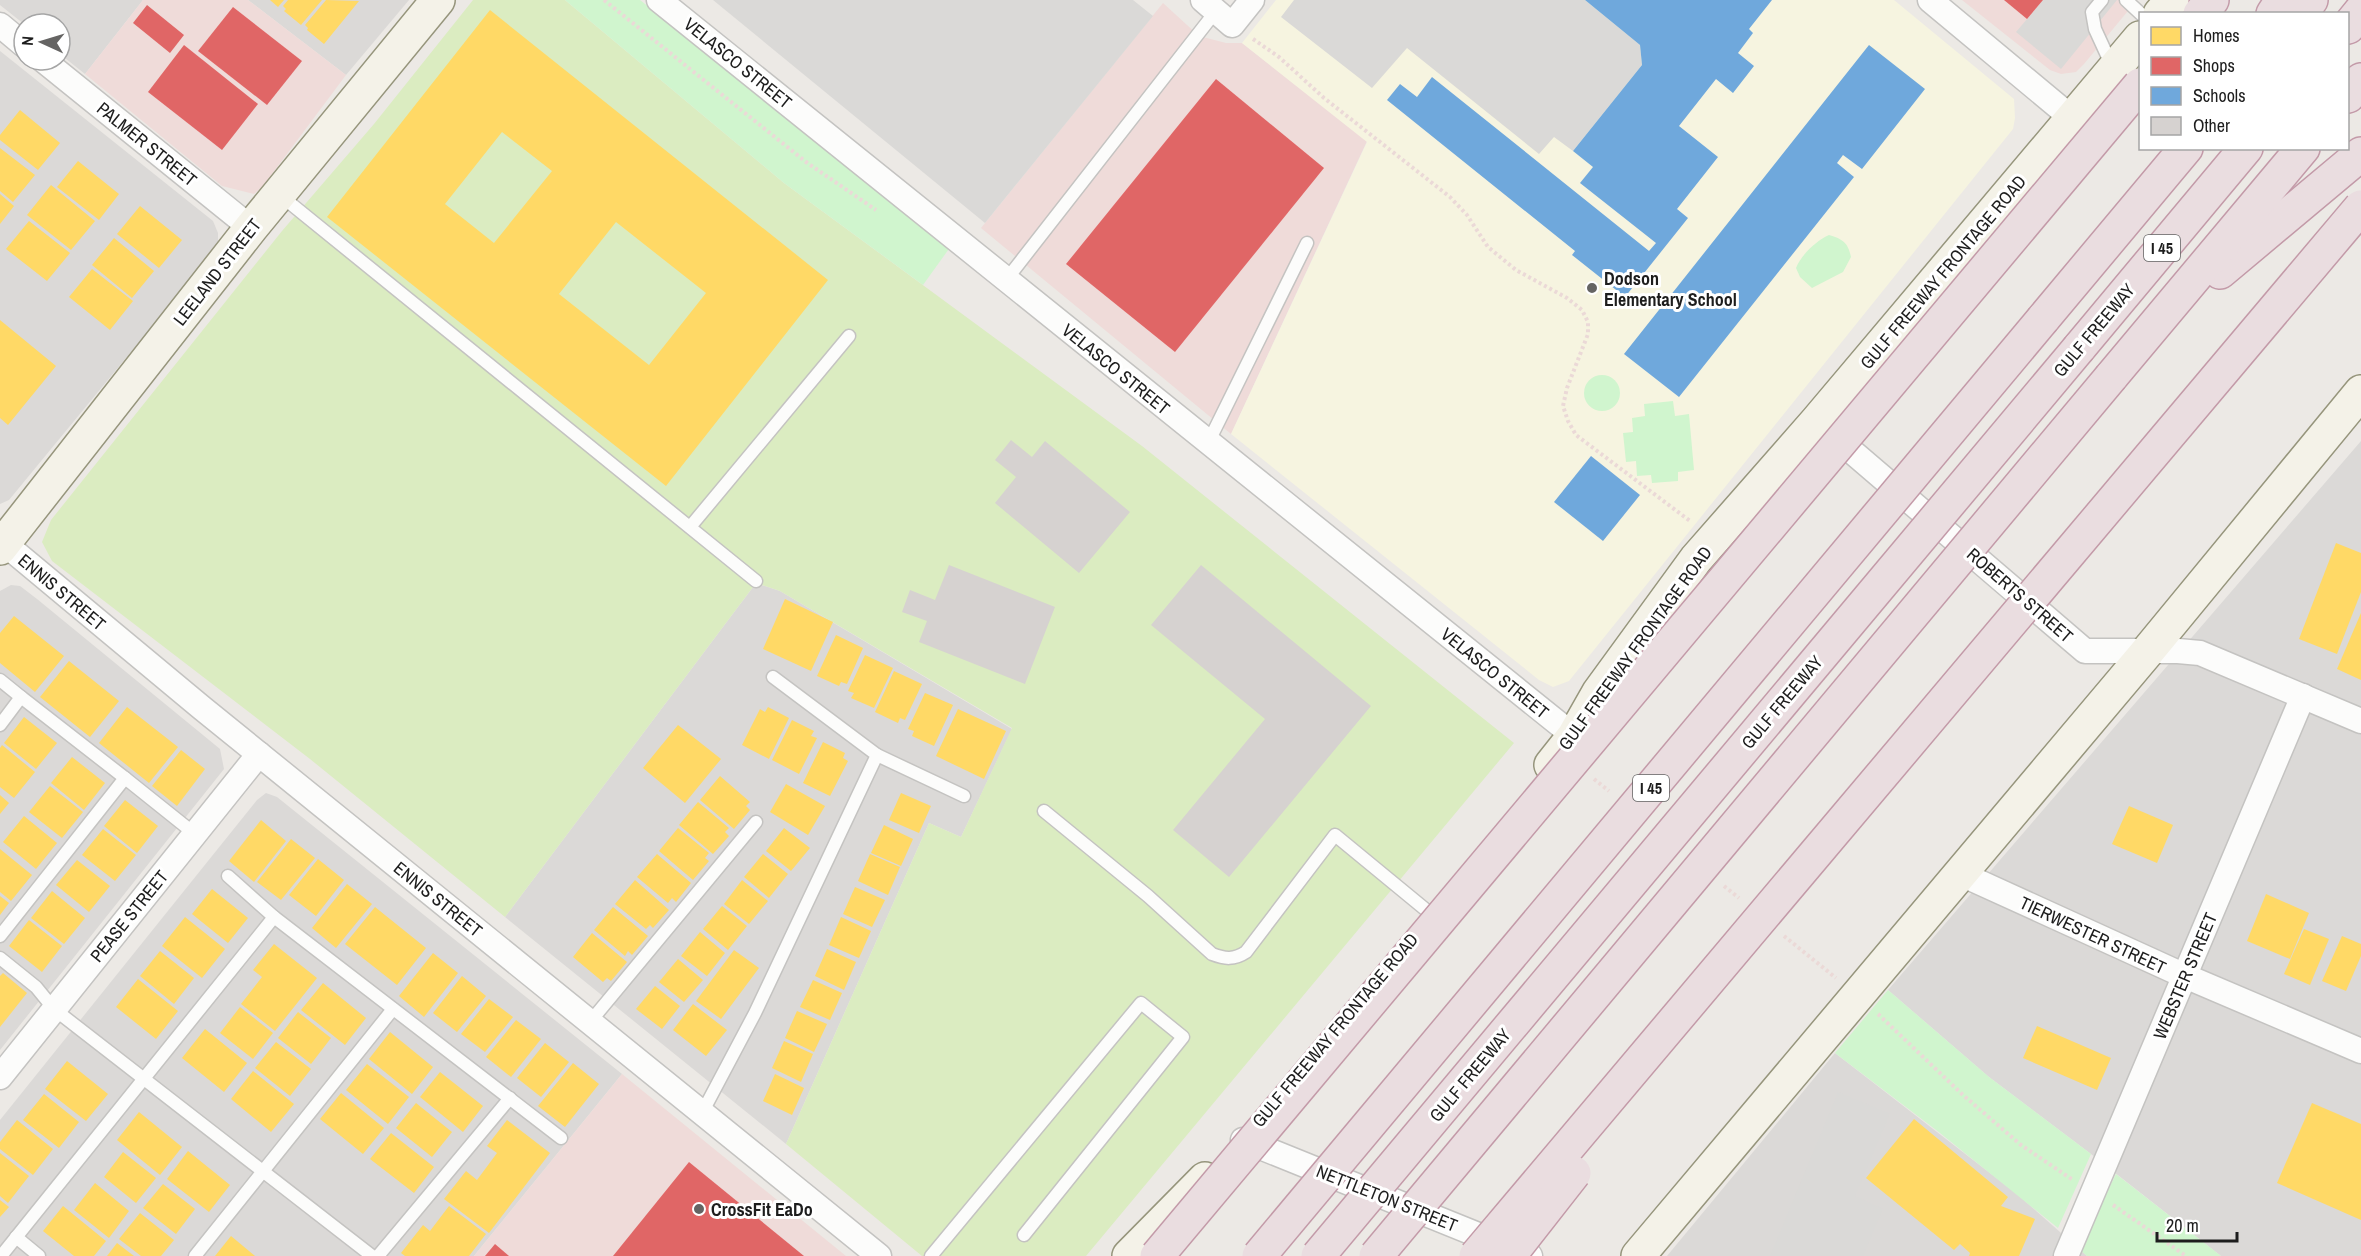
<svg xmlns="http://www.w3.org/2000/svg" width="2361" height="1256" viewBox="0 0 2361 1256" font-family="'Archivo Narrow',sans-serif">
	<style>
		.residential { fill: #dbd9d7 }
		.commercial { fill: #efdbd9 }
		.education { fill: #f6f4e0 }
		.grass { fill: #dbecc1 }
		.park { fill: #d0f5ce }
		.parking { fill: #dad9d7 }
		.homes { fill: #ffd966; fill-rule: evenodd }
		.shops { fill: #e06666 }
		.schools { fill: #6fa8dc }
		.building { fill: #d6d2d0 }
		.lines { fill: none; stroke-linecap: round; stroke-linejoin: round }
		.lane-casing { stroke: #c4c3c1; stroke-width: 15 }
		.street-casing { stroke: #c4c3c1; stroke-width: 27 }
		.secondary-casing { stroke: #96957c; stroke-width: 36 }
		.highway-casing { stroke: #c39aa8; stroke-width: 36 }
		.path { stroke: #ebd9d7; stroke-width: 4; stroke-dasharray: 3 3; stroke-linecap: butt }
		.lane { stroke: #fcfcfb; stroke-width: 12 }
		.street { stroke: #fcfcfb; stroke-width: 24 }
		.secondary { stroke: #f4f2e8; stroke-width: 33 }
		.highway { stroke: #eadde0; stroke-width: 33 }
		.highway-bridge-casing { stroke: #c39aa8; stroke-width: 36; stroke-linecap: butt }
		.highway-bridge { stroke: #eadde0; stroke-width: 33 }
		.poi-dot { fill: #656463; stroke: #fff; stroke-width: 2 }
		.labels { text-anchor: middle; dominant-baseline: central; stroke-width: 6; stroke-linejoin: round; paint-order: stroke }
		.shield { fill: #fff; stroke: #616161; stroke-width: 1.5 }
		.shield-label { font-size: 16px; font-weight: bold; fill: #1d1d1d }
		.street-label { font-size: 18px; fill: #1d1d1d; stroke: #fff }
		.poi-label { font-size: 18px; font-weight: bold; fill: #1d1d1d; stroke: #fff; text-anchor: start }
	</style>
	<rect width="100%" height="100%" fill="#ece9e5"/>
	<g class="residential">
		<path d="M0 0H143L85 74 60 54V24H24L0 5Z"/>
		<path d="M248 0H409L346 75Z"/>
		<path d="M0 51 213 221 218 233V244L214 251 9 500 0 504Z"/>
		<path d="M2361 441V1256H2221L2091 1154 1989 1077 1888 990Z"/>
		<path d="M756 583 780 591 1012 729 961 837 929 823 786 1144 505 917Z"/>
		<path d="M11 585 20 586 37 599 220 749 224 769 0 1050V591Z"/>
		<path d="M266 793 277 797 622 1074 474 1256H0V1120L257 800Z"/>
		<path d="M1835 1053 2017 1194 2087 1256H1667Z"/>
	</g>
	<g class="commercial">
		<path d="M143 0H248L346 75 263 186 254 194 222 186 85 74Z"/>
		<path d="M1962 0H2137L2084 64 2076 72 2061 74 2050 70Z"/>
		<path d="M1163 3 1199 36 1226 43H1242L1367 141 1231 434 981 228Z"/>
		<path d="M622 1074 846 1256H474Z"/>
	</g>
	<path class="education" d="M1276 0H1894L2014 99 2015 118 2013 129 1569 681 1553 687 1539 680 1231 434 1367 142 1242 43Z"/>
	<path class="grass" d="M473 0H565L784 183 1142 446 1514 743 1086 1256H922L786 1144 929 823 961 837 1012 728 780 591 756 583 505 917 310 759 52 561 42 542 51 520 282 231 374 124Z"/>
	<g class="park">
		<path d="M565 0H640L951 246 923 285 784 183Z"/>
		<path d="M1829 235C1843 239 1848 243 1851 257L1843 272 1812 288 1800 277 1796 268C1801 255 1817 240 1829 235Z"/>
		<circle cx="1602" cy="393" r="18"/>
		<path d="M1673 401 1675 416 1689 414 1694 470 1678 472V481L1652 483 1651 475 1637 476 1636 461 1626 462 1623 433 1633 432 1632 418 1645 416 1644 404Z"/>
		<path d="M1888 990 1989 1077 2091 1154 2058 1228 1940 1133 1835 1053Z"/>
		<path d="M2116 1174 2221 1256H2087L2079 1249Z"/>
	</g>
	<g class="parking">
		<path d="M713 0H1133L1153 16 985 223Z"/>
		<path d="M1294 0H1585L1640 45 1642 65 1573 151 1554 137 1539 154 1407 48 1372 88 1281 17Z"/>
		<path d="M2043 0H2117L2061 69 2016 32Z"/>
		<path d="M1838 1092 1890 1114 1855 1196 1883 1209 1863 1256H1770Z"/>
	</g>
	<g class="homes">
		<path d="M270 0H284L278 7Z"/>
		<path d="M288 0H322L301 25 284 11 286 9 283 6Z"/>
		<path d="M326 0 359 1 324 44 307 30 308 28 305 25Z"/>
		<path d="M490 10 828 280 666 486 327 217ZM502 132 552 171 494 243 445 204ZM616 222 706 293 649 365 559 294Z"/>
		<path d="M20 110 60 143 38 170 0 140V135Z"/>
		<path d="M0 148 35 175 13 202 0 191Z"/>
		<path d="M78 161 119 194 99 220 57 187Z"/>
		<path d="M51 185 95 221 71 250 27 215Z"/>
		<path d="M0 194 14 206 0 224Z"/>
		<path d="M140 206 182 240 159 268 117 234Z"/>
		<path d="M29 221 70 253 47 281 6 249Z"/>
		<path d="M114 238 154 271 132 298 92 265Z"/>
		<path d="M92 269 133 301 110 330 69 297Z"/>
		<path d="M0 320 56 366 8 425 0 418Z"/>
		<path d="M2336 543 2361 553V592L2337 654 2299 639Z"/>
		<path d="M785 599 833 622 811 671 763 649Z"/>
		<path d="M2361 613V680L2337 669Z"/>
		<path d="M14 616 64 656 35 692 0 663V633Z"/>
		<path d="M836 635 863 648 847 684 841 682 839 686 817 676Z"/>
		<path d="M865 655 893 668 874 708 851 698 854 693 848 691Z"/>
		<path d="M69 661 119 701 90 737 40 697Z"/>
		<path d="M894 671 922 684 905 720 900 718 898 723 875 712Z"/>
		<path d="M925 693 953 705 934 746 912 736 914 731 908 729Z"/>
		<path d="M127 707 178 747 149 783 99 743Z"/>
		<path d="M768 707 789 718 769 759 742 745 760 709 765 712Z"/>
		<path d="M958 709 1006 731 984 779 936 756Z"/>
		<path d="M24 717 57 743 36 769 4 743Z"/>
		<path d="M792 720 814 731 811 736 817 738 799 774 772 760Z"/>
		<path d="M678 725 721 759 685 803 643 768Z"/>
		<path d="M823 742 845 753 843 758 848 761 830 796 803 783Z"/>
		<path d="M2 745 35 772 14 798 0 787V748Z"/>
		<path d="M181 750 205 769 177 806 152 786Z"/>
		<path d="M72 757 105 783 84 810 51 783Z"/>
		<path d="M720 776 750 802 746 806 750 810 734 829 700 800Z"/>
		<path d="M786 784 825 806 808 835 770 812Z"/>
		<path d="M50 786 83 812 62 838 29 812Z"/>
		<path d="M901 793 931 806 919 833 889 820Z"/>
		<path d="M0 795 9 803 0 814Z"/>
		<path d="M125 800 158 826 137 853 104 826Z"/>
		<path d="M698 802 729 828 725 832 729 836 713 854 679 825Z"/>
		<path d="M2129 806 2173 825 2157 863 2112 844Z"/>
		<path d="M24 816 57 843 36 869 3 842Z"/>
		<path d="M261 820 286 841 254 882 229 861Z"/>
		<path d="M884 825 913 839 901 866 871 853Z"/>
		<path d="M678 828 709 853 705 858 709 861 693 880 659 851Z"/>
		<path d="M784 828 810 848 791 871 766 851Z"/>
		<path d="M103 829 136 855 115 881 82 855Z"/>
		<path d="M291 839 315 858 281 900 257 882Z"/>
		<path d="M0 849 32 875 11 901 0 892Z"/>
		<path d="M657 854 691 883 676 902 672 898 668 903 637 877Z"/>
		<path d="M763 854 788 874 769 898 744 877Z"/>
		<path d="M870 854 900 867 888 895 858 881Z"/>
		<path d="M318 859 344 880 316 916 289 895Z"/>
		<path d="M77 860 110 886 89 912 56 885Z"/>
		<path d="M635 880 669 910 653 928 650 925 646 929 615 904Z"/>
		<path d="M742 880 768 901 749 924 724 904Z"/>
		<path d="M347 884 372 904 336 948 312 928Z"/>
		<path d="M855 887 885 900 872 927 843 914Z"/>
		<path d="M212 889 248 918 228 943 192 914Z"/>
		<path d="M52 891 85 918 64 944 31 918Z"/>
		<path d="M2266 894 2309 913 2290 959 2247 941Z"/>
		<path d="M0 896 9 903 0 915Z"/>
		<path d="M722 906 747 926 728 950 703 929Z"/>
		<path d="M375 907 426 948 397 985 345 944Z"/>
		<path d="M613 907 648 936 632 955 628 951 625 956 594 930Z"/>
		<path d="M185 917 225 949 202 978 162 946Z"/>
		<path d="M841 917 871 931 859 958 829 945Z"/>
		<path d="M29 920 62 946 42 972 9 946Z"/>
		<path d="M2304 929 2329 939 2310 985 2284 974Z"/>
		<path d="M700 932 725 953 707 976 681 956Z"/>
		<path d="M592 933 627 962 611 981 607 978 603 982 573 957Z"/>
		<path d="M2342 936 2361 944V956L2346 991 2322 981Z"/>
		<path d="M274 944 317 978 275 1031 241 1004 262 977 253 970Z"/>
		<path d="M827 949 856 962 844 990 815 976Z"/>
		<path d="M734 950 759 968 721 1019 696 1001Z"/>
		<path d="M160 951 194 978 174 1004 140 976Z"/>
		<path d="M433 953 458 973 424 1017 399 996Z"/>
		<path d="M678 959 703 980 684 1002 659 982Z"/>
		<path d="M3 973 27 993 0 1027V976Z"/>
		<path d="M462 976 486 996 457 1032 433 1013Z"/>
		<path d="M138 979 178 1011 156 1039 116 1007Z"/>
		<path d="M813 980 842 993 830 1020 800 1007Z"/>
		<path d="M323 983 366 1018 345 1045 301 1010Z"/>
		<path d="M655 986 680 1006 662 1029 636 1009Z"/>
		<path d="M489 999 513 1017 485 1052 461 1034Z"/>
		<path d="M693 1004 727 1030 706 1056 673 1030Z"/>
		<path d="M240 1007 273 1033 253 1059 220 1033Z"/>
		<path d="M797 1011 827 1024 814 1052 785 1038Z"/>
		<path d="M298 1012 331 1038 311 1064 278 1038Z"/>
		<path d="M516 1020 541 1039 511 1077 486 1057Z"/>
		<path d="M2037 1026 2111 1058 2097 1090 2023 1058Z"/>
		<path d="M205 1029 247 1063 224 1092 182 1058Z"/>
		<path d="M390 1032 433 1067 412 1094 369 1059Z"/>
		<path d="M784 1041 813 1054 801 1082 772 1068Z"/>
		<path d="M276 1042 311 1069 290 1096 255 1068Z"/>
		<path d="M545 1043 569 1062 541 1097 517 1078Z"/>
		<path d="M67 1061 108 1094 86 1121 45 1089Z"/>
		<path d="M573 1063 599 1084 565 1127 538 1106Z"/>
		<path d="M367 1064 409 1097 388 1124 346 1090Z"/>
		<path d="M253 1071 294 1104 271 1132 231 1099Z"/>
		<path d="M440 1072 483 1106 463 1132 420 1097Z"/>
		<path d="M775 1074 804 1088 792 1115 763 1101Z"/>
		<path d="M341 1093 384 1128 363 1154 320 1119Z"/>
		<path d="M44 1094 79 1122 59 1148 23 1120Z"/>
		<path d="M416 1103 452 1132 432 1157 396 1128Z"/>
		<path d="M2312 1103 2361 1124V1220L2277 1183Z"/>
		<path d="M139 1112 182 1147 160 1175 117 1140Z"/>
		<path d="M1914 1119 2008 1197 2001 1206 2035 1219 2019 1256H1969L1970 1253 1960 1244 1954 1250 1866 1178Z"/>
		<path d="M17 1120 53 1149 33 1175 0 1149V1142Z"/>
		<path d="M507 1120 550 1153 489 1233 444 1199 466 1171 477 1180 497 1153 487 1146Z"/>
		<path d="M391 1133 434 1167 414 1193 370 1159Z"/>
		<path d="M188 1151 230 1185 209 1212 167 1179Z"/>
		<path d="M123 1152 156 1178 136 1203 104 1177Z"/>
		<path d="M0 1153 29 1176 8 1203 0 1196Z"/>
		<path d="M95 1183 129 1211 109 1238 74 1210Z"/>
		<path d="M163 1184 195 1209 176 1234 143 1208Z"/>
		<path d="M0 1200 9 1207 0 1217Z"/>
		<path d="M63 1206 106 1241 94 1256H74L43 1231Z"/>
		<path d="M449 1206 486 1234 469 1256H405L401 1253 423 1225 430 1231Z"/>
		<path d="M140 1213 174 1240 161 1256H141L119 1239Z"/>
		<path d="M231 1236 255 1256H215Z"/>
		<path d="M117 1243 134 1256H107Z"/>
	</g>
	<g class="shops">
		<path d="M2004 0H2043L2027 19Z"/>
		<path d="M147 5 184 35 170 53 133 23Z"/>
		<path d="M233 7 302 61 267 105 198 51Z"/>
		<path d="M184 45 258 104 222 150 148 92Z"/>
		<path d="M1216 79 1324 168 1175 352 1066 264Z"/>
		<path d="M689 1162 804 1256H613Z"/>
		<path d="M495 1244 509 1256H485Z"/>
	</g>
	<g class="schools">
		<path d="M1585 0H1772L1749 29 1753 33 1738 53 1754 66 1733 93 1716 79 1679 126 1718 157 1677 209 1688 218 1625 297 1572 255 1575 251 1387 100 1400 84 1417 97 1432 77 1649 251 1656 243 1580 183 1593 167 1573 151 1642 65 1640 45Z"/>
		<path d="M1869 45 1925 89 1862 169 1843 155 1837 163 1854 177 1679 397 1624 354Z"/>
		<path d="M1591 456 1640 495 1603 541 1554 502Z"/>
	</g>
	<g class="building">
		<path d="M1011 440 1032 457 1045 441 1130 512 1079 573 995 503 1016 477 995 460Z"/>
		<path d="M949 565 1055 607 1025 684 919 642 927 621 902 612 910 590 935 600Z"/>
		<path d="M1201 565 1371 706 1229 877 1173 830 1265 719 1151 625Z"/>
	</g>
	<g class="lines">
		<g class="lane-casing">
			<g id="lane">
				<path d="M2102 0 2092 12 2095 29 2112 66"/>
				<path d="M2126 0 2141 14"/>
				<path d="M280 195 756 581"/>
				<path d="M1006 280 1216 11"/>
				<path d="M1208 443 1307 243"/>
				<path d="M690 527 849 336"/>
				<path d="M0 680 21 697"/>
				<path d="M0 725 21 697 125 778"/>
				<path d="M877 755 964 796"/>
				<path d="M1044 811 1148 896 1212 954C1225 959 1234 960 1246 952L1335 835 1431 914"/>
				<path d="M228 876 274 917 561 1138"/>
				<path d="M0 936 125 778 195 834"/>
				<path d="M0 958 36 987 54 1009 372 1256"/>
				<path d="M590 1022 756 822"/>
				<path d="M702 1113 755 1013 877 755 773 677"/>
				<path d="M16 1237 39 1256"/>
				<path d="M1 1256 274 917"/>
				<path d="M195 1256 393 1009"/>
				<path d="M378 1256 510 1098"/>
				<path d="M931 1256 1141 1003 1183 1037 1024 1235"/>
			</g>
		</g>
		<g class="street-casing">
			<g id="street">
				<path d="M659 0 1574 736"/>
				<path d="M1203 0 1232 25 1252 0"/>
				<path d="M1930 0 2073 119"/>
				<path d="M0 25 24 45"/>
				<path d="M43 60 251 228"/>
				<path d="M1828 431 2085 651H2178L2200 653 2361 721"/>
				<path d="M0 540 202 708 879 1256"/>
				<path d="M1959 873 2185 976 2361 1051"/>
				<path d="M0 1077 259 754"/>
				<path d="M1243 1140 1530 1256"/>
				<path d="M2066 1256 2303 696"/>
			</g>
		</g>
		<g class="secondary-casing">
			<g id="secondary">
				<path d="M2160 14 2172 0"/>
				<path d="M0 548 251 228 438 0"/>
				<path d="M1551 765 1574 736 1599 692 1696 559 1817 421 2140 38"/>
				<path d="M1129 1256 1205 1179"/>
				<path d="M1638 1256 2147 652 2361 392"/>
			</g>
		</g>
		<g class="highway-casing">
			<g id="highway">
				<path d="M2200 14 2212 0"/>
				<path d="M2273 14 2282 0"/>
				<path d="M2300 14 2311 0"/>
				<path d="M2348 27 2361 11"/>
				<path d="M2348 96 2361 80"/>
				<path d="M2220 272 2361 154"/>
				<path d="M2043 319 2186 148"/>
				<path d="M2079 348 2246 148"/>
				<path d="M2111 377 2303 148"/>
			</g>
		</g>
		<g class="path">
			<path d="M604 0 806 162 876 210"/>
			<path d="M1253 39 1279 57 1324 98 1450 197 1467 215 1488 247 1516 270 1567 298 1582 310 1588 322V334L1567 388 1563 406 1568 421 1576 435 1690 521"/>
			<path d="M1594 779 1609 791"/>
			<path d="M1724 886 1739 898"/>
			<path d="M1784 936 1836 978"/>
			<path d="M1878 1014 1963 1095 2021 1145 2073 1180"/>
			<path d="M2113 1205 2186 1256"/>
		</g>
		<use href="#lane" class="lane"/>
		<use href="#street" class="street"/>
		<use href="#secondary" class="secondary"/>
		<use href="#highway" class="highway"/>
		<g class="highway-bridge-casing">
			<g id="highway-bridge">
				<path d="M1157 1256 2140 85"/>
				<path d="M1259 1256 2043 319"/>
				<path d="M1318 1256 2079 348"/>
				<path d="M1376 1256 2111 377"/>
				<path d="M1476 1256 2361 207"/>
				<path d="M1509 1256 1574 1173"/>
			</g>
		</g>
		<use href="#highway-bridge" class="highway-bridge"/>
	</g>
	<g class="poi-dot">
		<circle cx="1592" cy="288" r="6"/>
		<circle cx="699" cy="1209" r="6"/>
	</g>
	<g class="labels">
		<g class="shield">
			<rect x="2144" y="235" width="36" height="26" rx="4.5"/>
			<rect x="1633" y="775" width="36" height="26" rx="4.5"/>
		</g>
		<g class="shield-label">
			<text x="2162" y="248">I 45</text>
			<text x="1651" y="788">I 45</text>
		</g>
		<g class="street-label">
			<text transform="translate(738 63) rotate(39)">VELASCO STREET</text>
			<text transform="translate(147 144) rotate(39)">PALMER STREET</text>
			<text transform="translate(217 272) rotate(-52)">LEELAND STREET</text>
			<text transform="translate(1943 272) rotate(-50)">GULF FREEWAY FRONTAGE ROAD</text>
			<text transform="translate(2094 330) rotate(-50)">GULF FREEWAY</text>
			<text transform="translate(1116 369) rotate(39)">VELASCO STREET</text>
			<text transform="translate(62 592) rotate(40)">ENNIS STREET</text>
			<text transform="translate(2020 595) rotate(41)">ROBERTS STREET</text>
			<text transform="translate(1635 648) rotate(-54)">GULF FREEWAY FRONTAGE ROAD</text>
			<text transform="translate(1495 673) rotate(39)">VELASCO STREET</text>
			<text transform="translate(1782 702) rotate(-50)">GULF FREEWAY</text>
			<text transform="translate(438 899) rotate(39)">ENNIS STREET</text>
			<text transform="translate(129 916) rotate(-51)">PEASE STREET</text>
			<text transform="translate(2093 935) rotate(25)">TIERWESTER STREET</text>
			<text transform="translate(2185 976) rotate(-67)">WEBSTER STREET</text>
			<text transform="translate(1335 1030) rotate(-50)">GULF FREEWAY FRONTAGE ROAD</text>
			<text transform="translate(1470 1075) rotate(-50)">GULF FREEWAY</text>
			<text transform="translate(1387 1198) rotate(22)">NETTLETON STREET</text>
		</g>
		<g class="poi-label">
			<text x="1604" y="278">Dodson<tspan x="1604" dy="21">Elementary School</tspan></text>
			<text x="711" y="1209">CrossFit EaDo</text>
		</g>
	</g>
	<rect x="2139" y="12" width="210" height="138" fill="#ffffff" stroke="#a5a5a5" stroke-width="1.5"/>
	<rect x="2151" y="27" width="30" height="18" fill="#ffd966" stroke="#a5a5a5" stroke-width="1.5"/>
	<text x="2193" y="42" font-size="18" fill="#1d1d1d">Homes</text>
	<rect x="2151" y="57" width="30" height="18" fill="#e06666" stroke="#a5a5a5" stroke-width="1.5"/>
	<text x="2193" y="72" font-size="18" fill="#1d1d1d">Shops</text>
	<rect x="2151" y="87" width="30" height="18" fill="#6fa8dc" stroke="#a5a5a5" stroke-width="1.5"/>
	<text x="2193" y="102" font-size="18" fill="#1d1d1d">Schools</text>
	<rect x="2151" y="117" width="30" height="18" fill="#d6d2d0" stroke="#a5a5a5" stroke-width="1.5"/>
	<text x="2193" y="132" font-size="18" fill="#1d1d1d">Other</text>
	<g transform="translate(42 42) rotate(274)"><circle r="28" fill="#ffffff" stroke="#a5a5a5" stroke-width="1.5"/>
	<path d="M0-4.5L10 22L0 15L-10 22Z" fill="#656463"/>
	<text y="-9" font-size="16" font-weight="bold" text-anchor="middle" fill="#1d1d1d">N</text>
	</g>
	<path d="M2157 1232v9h80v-9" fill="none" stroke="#1d1d1d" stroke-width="3"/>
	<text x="2166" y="1232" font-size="18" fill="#1d1d1d" stroke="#ffffff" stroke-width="4.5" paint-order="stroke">20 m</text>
</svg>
